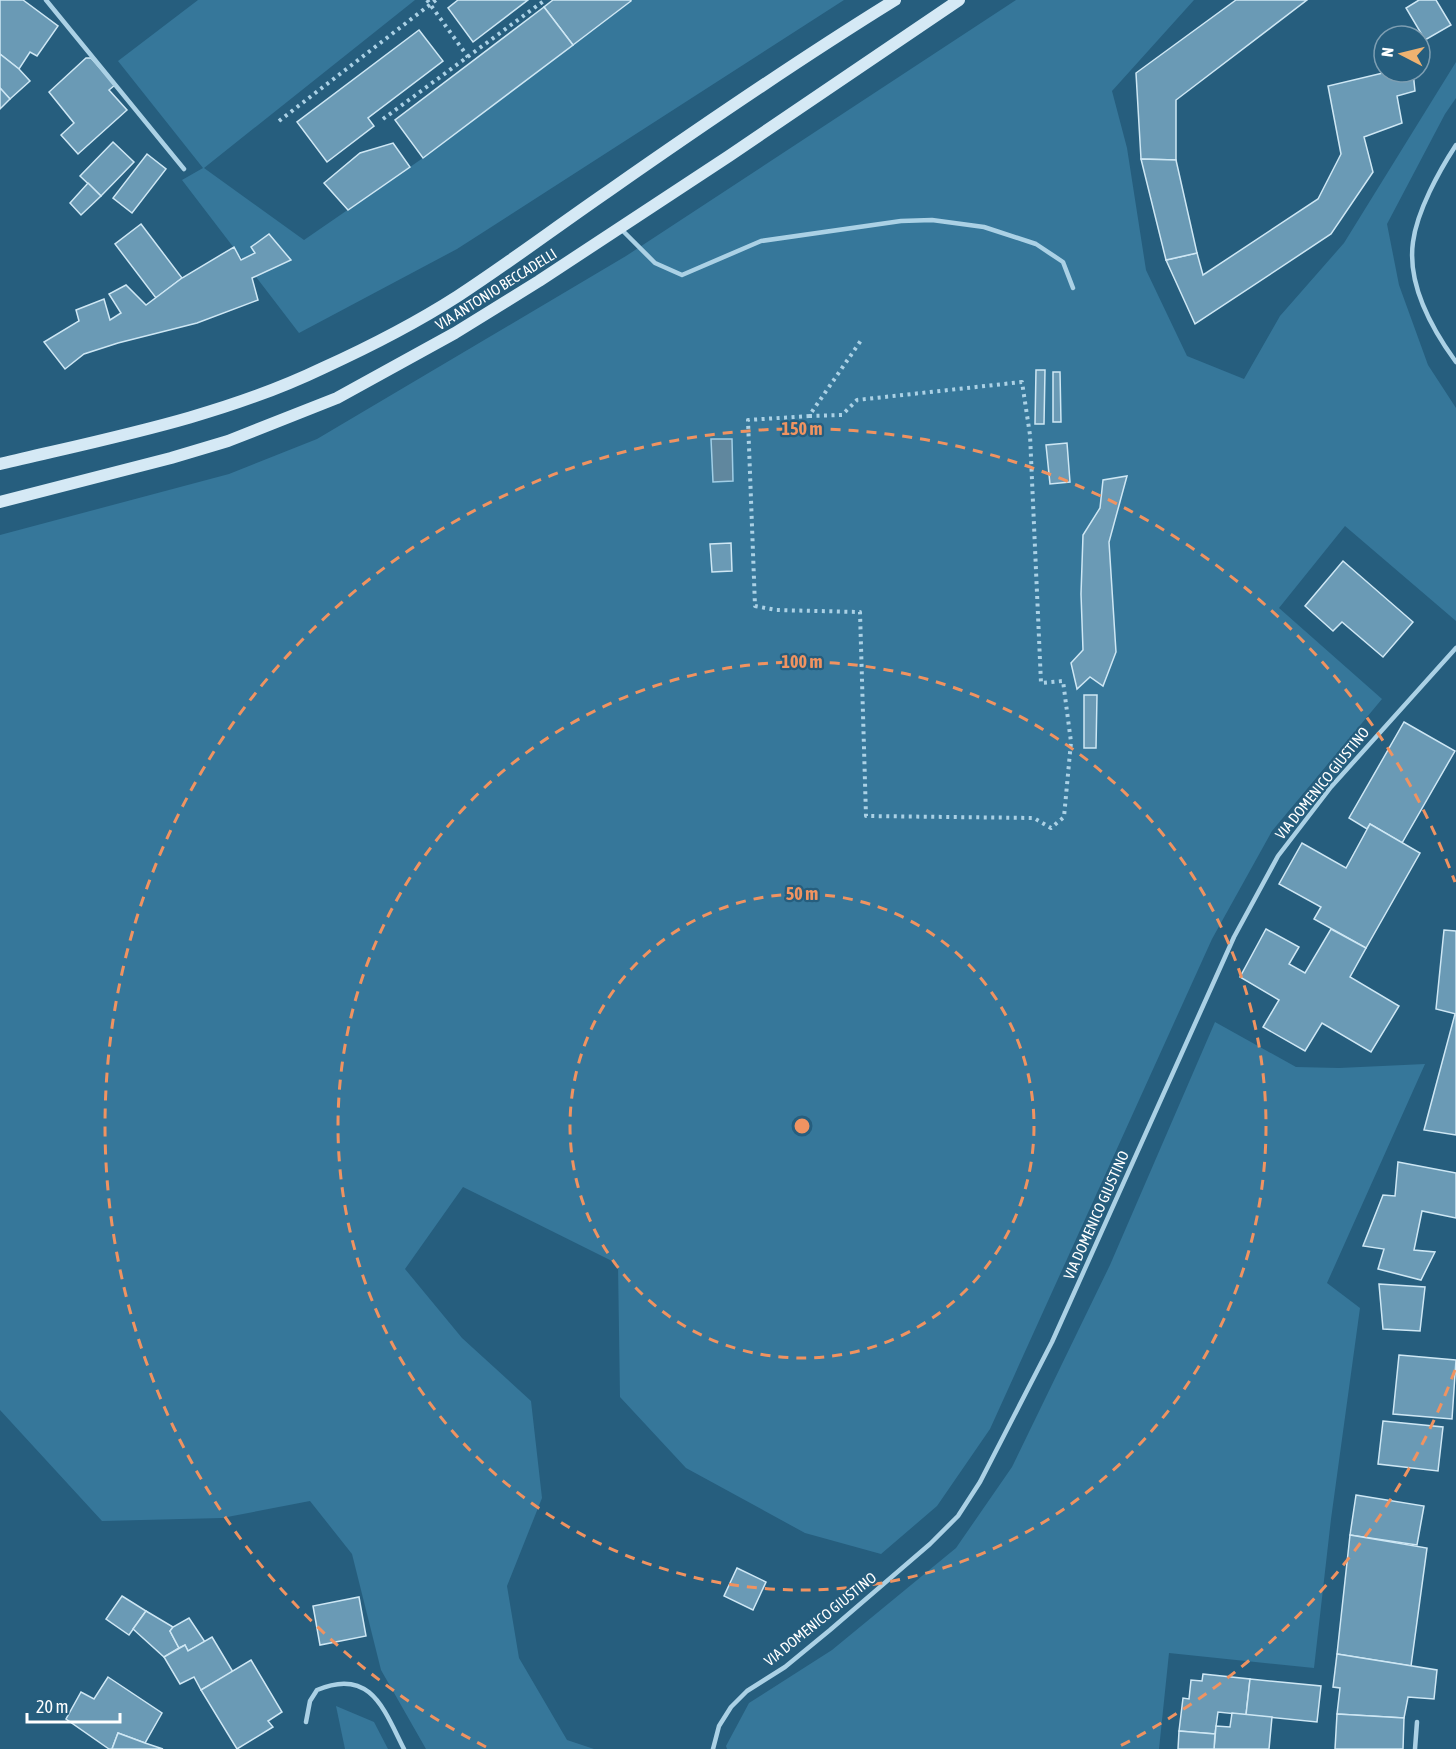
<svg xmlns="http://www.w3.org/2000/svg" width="1456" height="1749" viewBox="0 0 1456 1749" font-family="'Asap Condensed',sans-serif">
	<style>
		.green { fill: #36779a; fill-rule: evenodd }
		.water { fill: #60879e; stroke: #a0cee6; stroke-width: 1.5 }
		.building { fill: #6a9ab5; stroke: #cee7f4; stroke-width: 1.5 }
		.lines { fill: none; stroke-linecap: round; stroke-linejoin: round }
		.path { stroke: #abd1e5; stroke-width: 4; stroke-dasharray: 3 4.5; stroke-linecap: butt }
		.lane { stroke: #abd1e5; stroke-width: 4.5 }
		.secondary { stroke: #d5e9f5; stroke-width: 12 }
		.ring { fill: none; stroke: #f09361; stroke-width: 3; stroke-dasharray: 10 8 }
		.labels { text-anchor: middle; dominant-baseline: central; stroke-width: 4.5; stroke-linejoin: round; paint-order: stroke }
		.street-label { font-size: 15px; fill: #fff; stroke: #265e7e }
		.centre { fill: #f09361; stroke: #265e7e; stroke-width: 3 }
		.ring-label { font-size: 18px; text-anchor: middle; font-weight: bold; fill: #f09361; stroke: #265e7e; stroke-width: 4.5; stroke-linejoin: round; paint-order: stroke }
	</style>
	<rect width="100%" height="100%" fill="#265e7e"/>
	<g class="green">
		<path d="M198 0H415L204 168 304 240 423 158 631 0H844L457 249 299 333 182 180 203 168 118 61Z"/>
		<path d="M1016 0H1194L1112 91 1127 148 1146 270 1187 356 1244 379 1280 316 1344 243 1456 62V98L1445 114 1387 224 1399 285 1428 365 1456 408V621L1345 526 1279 608 1382 699 1272 831 1212 939 990 1429 937 1506 881 1554 805 1533 686 1468 620 1397 618 1264 463 1187 405 1269 462 1338 531 1401 542 1498 507 1586 519 1658 567 1740 594 1749H426L381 1670 352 1554 310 1501 222 1518 102 1521 0 1410V535L229 474 317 439 626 256ZM1036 370H1045L1044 424 1035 423ZM1053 372H1060V422H1053ZM1067 443 1070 482 1050 484ZM1127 477 1109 542 1116 652 1103 686 1090 677 1076 689 1072 663 1083 650 1081 594 1083 535 1100 508 1103 480ZM731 543 732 571H712L710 544ZM1084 695H1097L1095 748 1084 747Z"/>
		<path d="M1215 1022 1296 1067 1339 1068 1425 1064 1327 1283 1360 1308 1331 1519 1314 1668 1169 1653 1159 1749H727L726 1746 749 1703 832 1650 956 1548 1012 1467 1110 1265Z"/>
		<path d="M336 1706 374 1722 388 1749H345Z"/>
	</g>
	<path class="water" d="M711 439H732L733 481 713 482Z"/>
	<g class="building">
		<path d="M0 0H23L58 26 37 56 30 52 19 69 0 54Z"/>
		<path d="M458 0H528L473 42 448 8Z"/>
		<path d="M553 0H631V1L573 45 544 7Z"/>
		<path d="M1236 0H1307L1176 100V160L1141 159 1136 73Z"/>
		<path d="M1419 0H1436L1451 25 1425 40 1406 8Z"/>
		<path d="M544 7 573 45 423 158 395 120Z"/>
		<path d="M419 30 443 61 368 118 374 126 327 162 297 122Z"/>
		<path d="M0 54 19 69 30 81 10 99 0 88Z"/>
		<path d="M86 58H91L115 85 109 90 127 110 78 154 61 135 74 123 49 92Z"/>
		<path d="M1387 72H1413L1415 91 1397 96 1402 123 1364 137 1373 172 1331 234 1195 324 1166 260 1197 253 1203 275 1318 199 1341 154 1328 86Z"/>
		<path d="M0 88 10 99 0 109Z"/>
		<path d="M113 142 134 162 101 196 80 176Z"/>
		<path d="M393 143 410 167 348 210 324 183 360 153Z"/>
		<path d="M147 154 166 169 132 213 113 198Z"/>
		<path d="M1141 159 1176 160 1197 253 1166 260Z"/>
		<path d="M88 183 101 196 81 215 70 203Z"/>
		<path d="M141 224 182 278 156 298 115 244Z"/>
		<path d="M269 234 291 260 252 278 258 300 197 323 118 343 84 354 65 369 44 342 79 321 76 310 104 299 110 320 121 313 109 294 126 285 146 305 182 278 234 247 241 260 255 253 251 247Z"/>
		<path d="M1036 370H1045L1044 424H1035Z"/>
		<path d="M1053 372H1060L1061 422H1053Z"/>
		<path d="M1067 443 1070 482 1050 484 1046 445Z"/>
		<path d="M1127 476 1109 542 1116 652 1103 686 1090 677 1077 689 1071 663 1083 650 1081 594 1083 535 1100 508 1103 480Z"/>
		<path d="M731 543 732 571 712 572 710 544Z"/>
		<path d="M1343 561 1413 622 1383 657 1342 622 1333 631 1305 606Z"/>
		<path d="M1084 695H1097L1096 748H1084Z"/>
		<path d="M1404 722 1455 751 1402 843 1370 824 1367 829 1349 818Z"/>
		<path d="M1370 824 1420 853 1366 948 1314 919 1321 907 1279 884 1302 843 1346 868Z"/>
		<path d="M1266 929 1299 947 1289 964 1305 973 1331 929 1366 948 1350 977 1399 1006 1371 1052 1322 1023 1305 1051 1263 1027 1279 1000 1240 977Z"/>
		<path d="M1444 930 1456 931V1014L1436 1009Z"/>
		<path d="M1455 1014H1456V1135L1424 1130Z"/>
		<path d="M1398 1162 1456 1173V1218L1422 1211 1414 1250 1435 1252 1421 1280 1378 1269 1384 1249 1363 1246 1383 1195 1395 1196Z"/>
		<path d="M1379 1284 1425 1287 1420 1331 1383 1329Z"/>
		<path d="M1399 1355 1456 1360 1452 1419 1393 1414Z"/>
		<path d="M1383 1421 1443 1427 1438 1471 1378 1464Z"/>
		<path d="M1356 1495 1424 1506 1417 1545 1350 1535Z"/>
		<path d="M1350 1535 1427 1548 1411 1666 1337 1654Z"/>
		<path d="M737 1568 766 1582 753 1610 724 1596Z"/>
		<path d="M122 1596 146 1611 129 1635 106 1619Z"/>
		<path d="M359 1597 366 1636 320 1645 313 1606Z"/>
		<path d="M146 1611 173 1627 170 1631 179 1648 164 1657 133 1629Z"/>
		<path d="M189 1618 205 1642 188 1651 185 1645 179 1648 170 1631 173 1627Z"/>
		<path d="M212 1637 233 1672 201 1690 194 1677 180 1684 164 1657 185 1645 188 1651Z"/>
		<path d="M1337 1654 1437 1670 1434 1699 1408 1697 1404 1718 1337 1714 1340 1688 1333 1687Z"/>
		<path d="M251 1660 282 1712 268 1721 273 1727 237 1749 201 1690Z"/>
		<path d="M1203 1674 1250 1679 1246 1715 1218 1712 1215 1734 1179 1731 1183 1698 1189 1699 1191 1680 1202 1681Z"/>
		<path d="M108 1677 162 1713 145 1743 118 1733 112 1749H109L66 1719 81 1692 94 1699Z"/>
		<path d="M1250 1679 1321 1686 1317 1722 1246 1715Z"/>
		<path d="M1232 1713 1272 1717 1269 1749H1214L1216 1726 1230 1727Z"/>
		<path d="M1337 1714 1404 1718 1403 1749H1335Z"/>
		<path d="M1179 1731 1215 1734 1214 1749H1178Z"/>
		<path d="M118 1733 145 1743 163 1749H112Z"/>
	</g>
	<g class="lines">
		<g class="path">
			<path d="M427 0 468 57"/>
			<path d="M383 119 545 0"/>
			<path d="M279 121 436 0"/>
			<path d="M809 416 842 415 857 400 1022 382 1030 435 1041 683 1063 681 1071 742 1064 817 1051 828 1034 818 866 816 860 612 776 610 755 606 748 420 809 416 862 339"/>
		</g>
		<g class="lane">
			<path d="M46 0 184 169"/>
			<path d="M1456 145C1439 171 1417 211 1413 242 1407 284 1432 329 1456 362"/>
			<path d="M622 230 655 263 682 275 761 241 901 221 932 220 984 227 1036 244 1063 262 1073 288"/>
			<path d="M306 1722 310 1701 317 1690C371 1667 384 1710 404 1749"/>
			<path d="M713 1749 719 1726 731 1707 747 1691 785 1667 830 1630 930 1544 958 1516 980 1482 1052 1342 1234 937 1278 856 1331 787 1456 648"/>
			<path d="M1415 1749 1417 1722"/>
		</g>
		<g class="secondary">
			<path d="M0 464C109 438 221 417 323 368 369 347 416 323 458 296 510 262 559 225 610 190 703 125 798 60 895 0"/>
			<path d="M0 502 171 458 228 441 337 398 455 333 539 281 729 156 959 0"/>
		</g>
	</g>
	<g class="ring">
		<circle cx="802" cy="1126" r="232"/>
		<circle cx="802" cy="1126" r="464"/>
		<path d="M1455 1370A697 697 0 0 1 1118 1747M486 1747A697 697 0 1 1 1455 882"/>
	</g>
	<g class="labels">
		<g class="street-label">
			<text transform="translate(496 289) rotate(-32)">VIA ANTONIO BECCADELLI</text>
			<text transform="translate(1322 783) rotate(-51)">VIA DOMENICO GIUSTINO</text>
			<text transform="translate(1096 1215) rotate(-66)">VIA DOMENICO GIUSTINO</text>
			<text transform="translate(820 1619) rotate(-39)">VIA DOMENICO GIUSTINO</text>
		</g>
	</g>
	<circle cx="802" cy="1126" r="9" class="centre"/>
	<g class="ring-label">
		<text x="802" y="435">150 m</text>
		<text x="802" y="668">100 m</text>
		<text x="802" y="900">50 m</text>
	</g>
	<g transform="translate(1402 54) rotate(277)"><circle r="28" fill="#265e7e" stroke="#7d9eb2" stroke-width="1.5"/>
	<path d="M0-4.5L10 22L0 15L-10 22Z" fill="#efb270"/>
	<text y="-9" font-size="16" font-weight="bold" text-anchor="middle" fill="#ffffff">N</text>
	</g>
	<path d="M27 1713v9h93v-9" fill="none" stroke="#ffffff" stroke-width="3"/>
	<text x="36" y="1713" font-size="18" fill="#ffffff" stroke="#265e7e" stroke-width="4.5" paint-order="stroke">20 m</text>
</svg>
